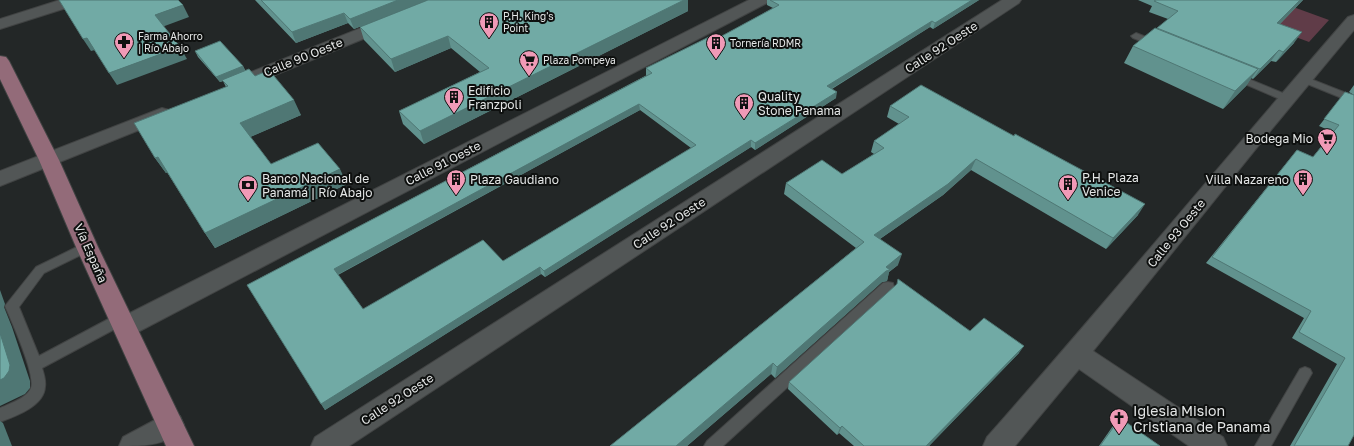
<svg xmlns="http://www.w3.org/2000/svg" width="1354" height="446" viewBox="0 0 1354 446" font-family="'Golos Text',sans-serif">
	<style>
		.green { fill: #603c48 }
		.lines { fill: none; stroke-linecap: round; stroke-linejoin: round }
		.lane-casing { stroke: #414343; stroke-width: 2 }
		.street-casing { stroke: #414343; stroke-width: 2 }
		.primary-casing { stroke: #414343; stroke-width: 2 }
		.lane { fill: #525656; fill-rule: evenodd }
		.street { fill: #525656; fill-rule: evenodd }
		.primary { fill: #936b79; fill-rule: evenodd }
		.wall { fill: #61928e; fill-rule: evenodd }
		.shaded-wall { fill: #4f7774 }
		.building { fill: #71aaa5; stroke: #4f7774; fill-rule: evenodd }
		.labels { text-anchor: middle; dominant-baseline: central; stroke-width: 4; stroke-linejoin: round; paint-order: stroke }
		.far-poi-label { font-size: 10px; fill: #e4e6e6; stroke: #0e100f; text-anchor: start }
		.street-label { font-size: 12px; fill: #e4e6e6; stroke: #0e100f }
		.poi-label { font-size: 12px; fill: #e4e6e6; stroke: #0e100f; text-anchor: start }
		.near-poi-label { font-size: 14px; fill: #e4e6e6; stroke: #0e100f; text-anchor: start }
	</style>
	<rect width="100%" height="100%" fill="#232727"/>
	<path class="green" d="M1197 0H1274L1329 20 1309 42Z"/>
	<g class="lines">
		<g class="lane-casing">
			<g id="lane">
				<path d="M1136 33 1159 42 1161 44 1156 47 1133 38 1131 36Z"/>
				<path d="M1234 73 1290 96 1291 98 1286 101 1282 100 1231 78 1229 76Z"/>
				<path d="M1303 76 1354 96V103L1300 81 1298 79 1300 77Z"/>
				<path d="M87 242 91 244 93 247 91 250 44 273 19 307 39 356 116 315 121 313 126 315 128 319 126 323 42 368C44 374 46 381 45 387 44 406 16 416 0 422V408C9 404 27 398 31 388 36 375 11 320 5 306L36 267Z"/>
				<path d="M888 282 893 283 894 287 893 291 723 446H704L707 441 883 283Z"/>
				<path d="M1305 367 1310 369 1312 373 1271 446H1255L1300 369Z"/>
			</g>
		</g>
		<g class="street-casing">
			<g id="street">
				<path d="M60 0H84L82 3 0 29V19Z"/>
				<path d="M431 0H453L451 3 248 86 242 87 236 86 233 82 236 78Z"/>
				<path d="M749 0H769L767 3 134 334 125 337 116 334 113 327 116 320Z"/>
				<path d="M1002 0H1021L1019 3 349 446H311L315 437Z"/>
				<path d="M1354 15V30L1271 130 1093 351 1223 437 1227 446H1189L1079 369 1015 446H983L987 437C1110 298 1227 156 1348 17Z"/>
				<path d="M162 108 169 110 171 114 169 118 0 186V171Z"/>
				<path d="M170 412 180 416 184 425C172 446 143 446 119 446L123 437Z"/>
			</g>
		</g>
		<g class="primary-casing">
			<path id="primary" d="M0 56 6 57 9 61 59 160 98 247 194 446H166L76 247 39 160 0 79Z"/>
		</g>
		<use href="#lane" class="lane"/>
		<use href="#street" class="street"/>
		<use href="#primary" class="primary"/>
	</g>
	<g class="wall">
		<path d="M255 0H427L354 29 348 23 296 43Z"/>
		<path d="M428 0H688V11L424 144 403 124 399 111 480 72 451 48 395 72 364 40 360 27Z"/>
		<path d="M767 0H979L933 29 930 27 832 89 836 98 755 150 751 147 545 277 541 274 325 410 247 285 647 75H646V68L720 37 773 8 767 5ZM640 110 691 148 503 261 363 309 338 275Z"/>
		<path d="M1138 0H1303L1280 24 1294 43 1276 62 1271 61 1253 79 1251 78 1246 86 1223 109 1124 63 1133 46 1157 29 1168 19 1149 12 1152 6Z"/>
		<path d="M195 51 243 66 245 70 255 76 301 115 250 137 271 164 347 184 215 248 205 233 167 172 166 173 155 158 226 87 223 81 220 82 198 57Z"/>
		<path d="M1354 85V95L1349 92Z"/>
		<path d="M1340 99 1348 446H1290L1337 364 1292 338 1304 318 1206 263 1297 150 1313 157 1333 132 1319 126Z"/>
		<path d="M890 106 1138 215 1106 249 971 170 943 195 880 239 898 265 889 272 887 281 882 282 775 378 771 374 687 446H610L856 248 784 194 786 183 842 174 874 154 871 152 874 141 899 124 887 117Z"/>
		<path d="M970 331 1019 353 929 446H854L839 433 837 435 788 389 789 382Z"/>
		<path d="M1120 418 1160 446H1099L1115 423Z"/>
	</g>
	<g class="shaded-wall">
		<path d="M398 0H427L354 29 350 19Z"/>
		<path d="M684 0H688V11L424 144 420 131Z"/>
		<path d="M972 0H979L933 29 935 23Z"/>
		<path d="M1300 0H1303L1270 34 1277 23Z"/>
		<path d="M183 5 189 17 162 27 155 15Z"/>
		<path d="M344 13 348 23 296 43 292 32Z"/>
		<path d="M932 21 930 27 826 92 827 86Z"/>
		<path d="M1302 32 1294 43 1276 62 1283 52Z"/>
		<path d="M448 36 451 48 395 72 391 59Z"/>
		<path d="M87 38 95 50 91 51 83 39Z"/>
		<path d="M180 47 187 59 117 85 109 73Z"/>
		<path d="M1279 50 1271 61 1253 79 1260 69Z"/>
		<path d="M243 66 246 72 222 80 223 81 220 82 216 77Z"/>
		<path d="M1258 69 1246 86 1223 109 1235 91Z"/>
		<path d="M837 92 836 98 755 150V143Z"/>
		<path d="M294 100 301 115 248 138 240 123Z"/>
		<path d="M639 104 640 110 337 275 334 269Z"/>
		<path d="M751 140V147L545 277 544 271Z"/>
		<path d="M158 157 168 172 166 173 155 158Z"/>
		<path d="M976 159 971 170 943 195 871 245 874 235Z"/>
		<path d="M340 169 347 184 215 248 205 233Z"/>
		<path d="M1145 204 1138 215 1106 249 1113 238Z"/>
		<path d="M902 254 898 265 889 272 887 281 882 282 775 378 777 367 886 267Z"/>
		<path d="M540 267 541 274 325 410 321 404Z"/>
		<path d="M0 290 5 304 4 307 12 327 30 381V388L25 394 0 406Z"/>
		<path d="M1024 346 1019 353 929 446H926Z"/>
		<path d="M773 363 771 374 687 446H676Z"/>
		<path d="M0 421 3 423 12 446H0Z"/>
		<path d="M842 426 839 433 837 435 840 428Z"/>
	</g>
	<g class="building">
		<path d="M59 0H178L183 5 155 15 180 47 109 73 87 38 83 39Z"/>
		<path d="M261 0H398L350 19 344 13 292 32Z"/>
		<path d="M428 0H684L420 131 399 111 489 68 448 36 391 59 360 27Z"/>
		<path d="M770 0H972L935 23 932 21 827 86 837 92 755 143 751 140 544 271 540 267 321 404 247 285 652 73 646 68 715 34 720 37 779 5ZM639 104 696 145 503 261 483 240 363 309 334 269Z"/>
		<path d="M1156 0H1300L1277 23 1302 32 1283 52 1279 50 1260 69 1157 28 1178 11 1154 1Z"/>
		<path d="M1155 28 1258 69 1235 91 1133 46Z"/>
		<path d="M220 41 243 66 216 77 195 51Z"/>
		<path d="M249 69 255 76 269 70 294 100 240 123 271 164 318 143 340 169 205 233 158 157 155 158 134 123 228 86 222 80Z"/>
		<path d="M921 85 1014 136 1015 134 1145 204 1113 238 976 159 948 184 874 235 902 254 886 267 890 270 886 271 777 367 773 363 676 446H610L864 242 786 183 822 160 842 174 884 148 874 141 909 117 890 106Z"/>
		<path d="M1345 92 1354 95V435L1348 446H1294L1345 358 1299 332 1311 311 1212 257 1297 150 1313 157 1339 125 1324 119Z"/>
		<path d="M898 279 970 331 984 318 1024 346 926 446H864L842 426 840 428 789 382 897 284Z"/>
		<path d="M0 333 10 365 9 371 4 378 0 380Z"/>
		<path d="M1120 418 1160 446H1100Z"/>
	</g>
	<defs>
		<g id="building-pin" transform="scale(1)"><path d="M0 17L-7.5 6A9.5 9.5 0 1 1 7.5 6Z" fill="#f09ab7" stroke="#0e100f"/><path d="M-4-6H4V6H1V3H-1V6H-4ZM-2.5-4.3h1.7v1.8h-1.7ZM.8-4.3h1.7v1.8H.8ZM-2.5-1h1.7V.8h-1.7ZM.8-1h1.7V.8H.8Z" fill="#111"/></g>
		<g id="pharmacy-pin" transform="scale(1)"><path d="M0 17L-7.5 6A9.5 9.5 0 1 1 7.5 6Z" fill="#f09ab7" stroke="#0e100f"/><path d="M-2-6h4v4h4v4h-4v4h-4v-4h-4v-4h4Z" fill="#111"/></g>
		<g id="supermarket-pin" transform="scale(1)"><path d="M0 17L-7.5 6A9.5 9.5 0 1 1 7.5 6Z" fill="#f09ab7" stroke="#0e100f"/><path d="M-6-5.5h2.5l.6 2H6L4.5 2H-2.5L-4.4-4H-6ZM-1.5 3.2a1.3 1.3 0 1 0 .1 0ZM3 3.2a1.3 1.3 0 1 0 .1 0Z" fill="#111"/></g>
		<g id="bank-pin" transform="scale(1)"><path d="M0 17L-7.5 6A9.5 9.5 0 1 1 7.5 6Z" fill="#f09ab7" stroke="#0e100f"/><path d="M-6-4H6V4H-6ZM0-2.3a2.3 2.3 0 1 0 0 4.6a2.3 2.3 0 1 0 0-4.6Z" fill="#111"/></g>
		<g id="church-pin" transform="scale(1)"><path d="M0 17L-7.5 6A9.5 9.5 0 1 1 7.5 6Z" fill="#f09ab7" stroke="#0e100f"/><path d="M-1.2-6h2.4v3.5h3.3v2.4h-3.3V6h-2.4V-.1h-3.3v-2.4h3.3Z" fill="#111"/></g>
	</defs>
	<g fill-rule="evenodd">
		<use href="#building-pin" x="489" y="22"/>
		<use href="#pharmacy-pin" x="124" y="42"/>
		<use href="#building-pin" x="716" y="43"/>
		<use href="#supermarket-pin" x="529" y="60"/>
		<use href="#building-pin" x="454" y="97"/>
		<use href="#building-pin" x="744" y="103"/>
		<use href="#supermarket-pin" x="1327" y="138"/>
		<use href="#building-pin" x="456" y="179"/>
		<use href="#building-pin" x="1303" y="179"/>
		<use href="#building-pin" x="1068" y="184"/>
		<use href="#bank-pin" x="248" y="185"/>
		<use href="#church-pin" x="1119" y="418"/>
	</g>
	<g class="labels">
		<g class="far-poi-label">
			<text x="503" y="16">P.H. King's<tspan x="503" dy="12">Point</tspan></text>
			<text x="138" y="36">Farma Ahorro<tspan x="138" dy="12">| Río Abajo</tspan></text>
			<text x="730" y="43">Tornería RDMR</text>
			<text x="543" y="60">Plaza Pompeya</text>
		</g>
		<g class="street-label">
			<text transform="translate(941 47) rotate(-33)">Calle 92 Oeste</text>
			<text transform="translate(303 57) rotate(-22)">Calle 90 Oeste</text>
			<text transform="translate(443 163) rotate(-27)">Calle 91 Oeste</text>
			<text transform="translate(669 223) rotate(-33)">Calle 92 Oeste</text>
			<text transform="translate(1176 233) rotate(-51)">Calle 93 Oeste</text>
			<text transform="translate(91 253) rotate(66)">Vía España</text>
			<text transform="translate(397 399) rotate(-33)">Calle 92 Oeste</text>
		</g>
		<g class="poi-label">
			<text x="468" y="90">Edificio<tspan x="468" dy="14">Franzpoli</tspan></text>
			<text x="758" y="96">Quality<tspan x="758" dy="14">Stone Panama</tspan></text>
			<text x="1313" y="138" text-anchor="end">Bodega Mio</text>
			<text x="1082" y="177">P.H. Plaza<tspan x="1082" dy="14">Venice</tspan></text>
			<text x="262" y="178">Banco Nacional de<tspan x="262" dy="14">Panamá | Río Abajo</tspan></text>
			<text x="470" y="179">Plaza Gaudiano</text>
			<text x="1289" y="179" text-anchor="end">Villa Nazareno</text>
		</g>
		<g class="near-poi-label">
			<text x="1133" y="410">Iglesia Mision<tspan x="1133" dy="16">Cristiana de Panama</tspan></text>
		</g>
	</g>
</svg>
